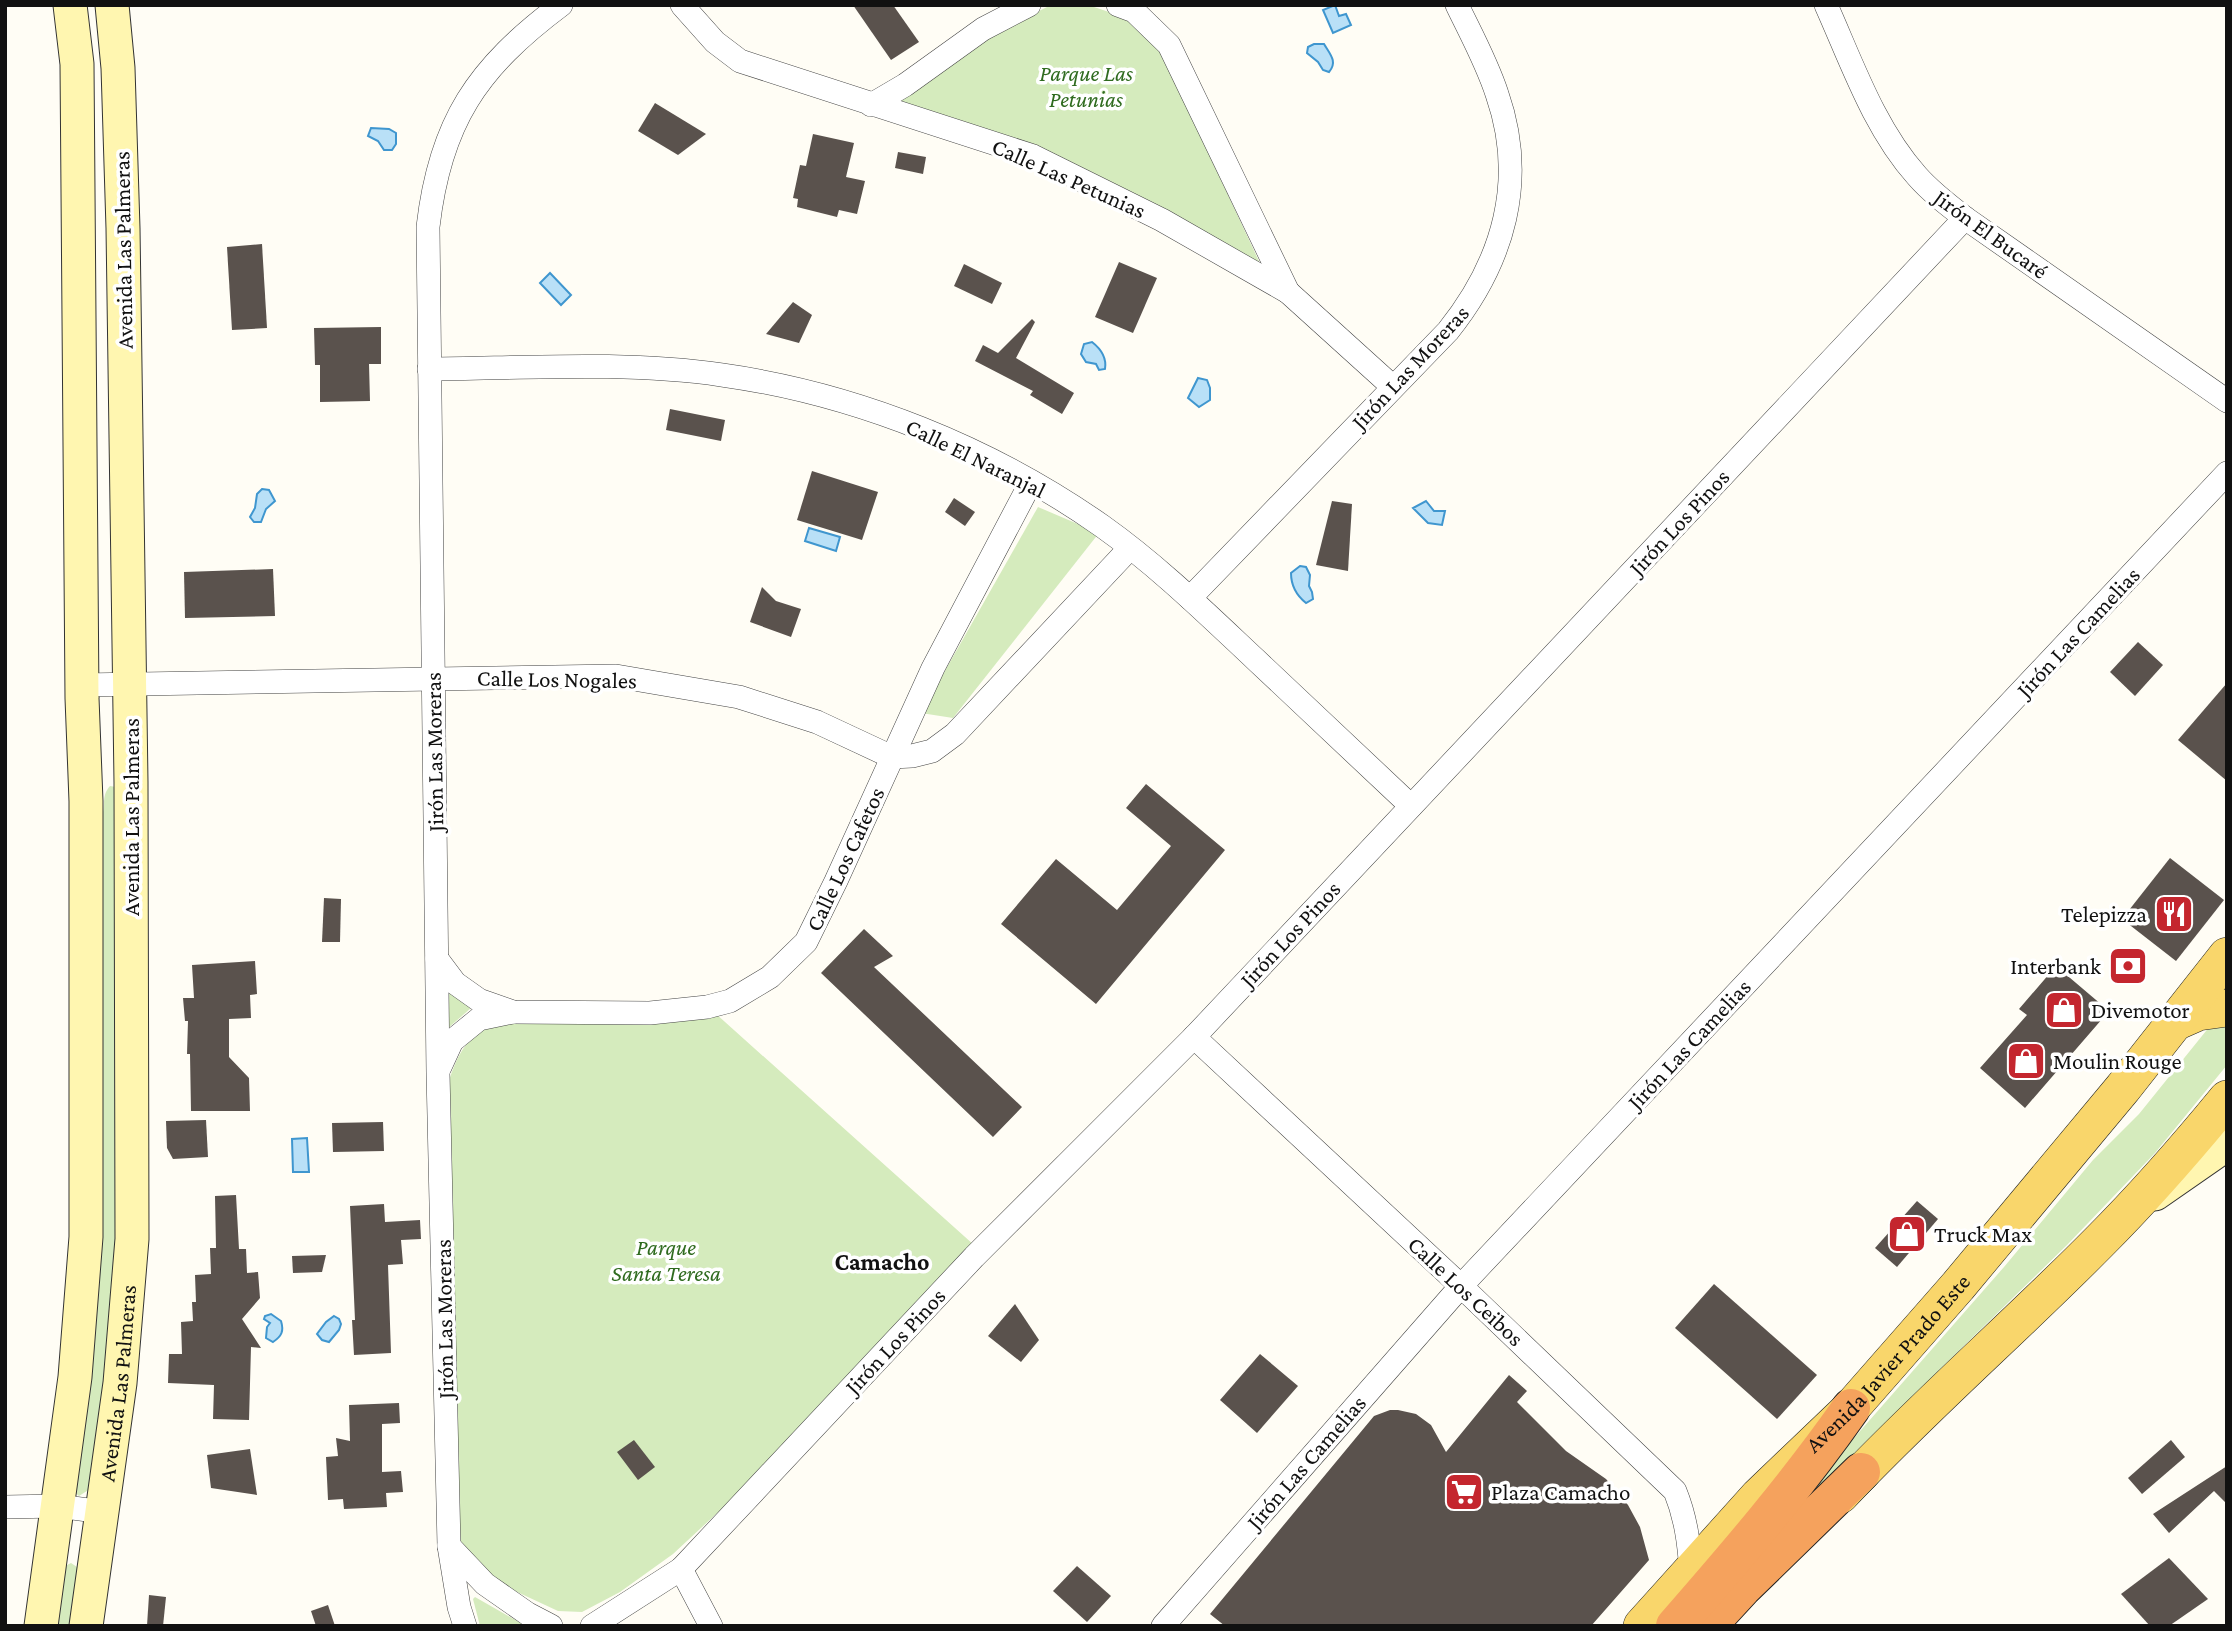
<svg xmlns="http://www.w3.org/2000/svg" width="2232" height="1631" viewBox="0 0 2232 1631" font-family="'Crimson Pro',serif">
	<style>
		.green { fill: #d5ebbd }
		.water { fill: #b9e0f7; stroke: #3f96cf; stroke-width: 2 }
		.building { fill: #5a524d }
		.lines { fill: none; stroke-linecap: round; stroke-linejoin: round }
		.street-casing { stroke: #444; stroke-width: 24 }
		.secondary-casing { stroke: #333; stroke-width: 35 }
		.primary-casing { stroke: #222; stroke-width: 38 }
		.highway-casing { stroke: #222; stroke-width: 40 }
		.street { stroke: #fff; stroke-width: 23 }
		.secondary { stroke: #fff6b0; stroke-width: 33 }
		.primary { stroke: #f9d66b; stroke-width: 37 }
		.highway { stroke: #f5a25d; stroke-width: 38 }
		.labels { text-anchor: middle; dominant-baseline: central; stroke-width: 7; stroke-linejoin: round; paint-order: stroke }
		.park-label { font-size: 23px; font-style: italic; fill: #2f6b1f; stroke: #fff }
		.street-label { font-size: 23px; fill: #111; stroke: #fff }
		.poi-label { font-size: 23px; fill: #111; stroke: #fff; text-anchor: start }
		.neighbourhood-label { font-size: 24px; font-weight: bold; fill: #111; stroke: #fff }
	</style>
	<rect width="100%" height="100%" fill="#fffdf5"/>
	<g class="green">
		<path d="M1051 5H1088L1127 18 1159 47 1264 272 898 102 991 35Z"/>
		<path d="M1038 507 1099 533 953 718 921 713Z"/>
		<path d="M110 786 116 787 121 1244 90 1489 79 1496 72 1490 96 827C98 824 101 820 102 816 106 805 101 796 110 786Z"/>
		<path d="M447 988 471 1008 447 1029Z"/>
		<path d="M715 1013 974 1245 743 1489 673 1554 620 1592 582 1612 558 1611 515 1591 476 1565 453 1535 445 1093C455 1062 461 1041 491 1024Z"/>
		<path d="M2227 1016V1065L2155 1153 2067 1245 1799 1507 1797 1503 2004 1267 2093 1160 2139 1114 2210 1026Z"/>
		<path d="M71 1563 77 1567V1570L71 1626H51L65 1566Z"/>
		<path d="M475 1597 526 1626H480L473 1599Z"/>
	</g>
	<g class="water">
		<path d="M1335 5 1339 16 1346 14 1351 25 1333 33 1323 10Z"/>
		<path d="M1314 44H1324C1330 54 1338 62 1329 72L1323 70 1318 62 1307 53 1308 47Z"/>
		<path d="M371 128 389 129 396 133V144L392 150H384L378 141 368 136Z"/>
		<path d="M550 273 571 295 561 305 540 283Z"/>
		<path d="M1092 342C1101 349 1107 357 1105 369L1099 370 1096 364 1086 362 1081 354 1084 344Z"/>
		<path d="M1198 378 1207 380 1210 388V400L1199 407 1188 398Z"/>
		<path d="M262 489 269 490 275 501 266 509 261 522H254L250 517 255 508 257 494Z"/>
		<path d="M1426 501 1434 511H1445L1442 525 1428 523 1413 508Z"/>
		<path d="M809 528 840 537 836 551 805 541Z"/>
		<path d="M1300 566 1306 567 1310 575 1309 586 1312 592 1313 599 1306 603C1296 595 1291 586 1291 573Z"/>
		<path d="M307 1138 309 1172H293L292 1139Z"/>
		<path d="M271 1314 281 1321C284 1331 282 1336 273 1342L266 1338 267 1327 270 1323 264 1319 265 1316Z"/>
		<path d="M334 1316 339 1319 341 1324 339 1330 329 1342 322 1340 317 1334 326 1322Z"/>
	</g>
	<g class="building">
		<path d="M853 5H893L919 42 891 60Z"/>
		<path d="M655 103 706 134 678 155 638 131Z"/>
		<path d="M813 134 854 143 846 177 865 181 857 214 839 210 837 217 797 207 798 199 793 198 800 165 806 166Z"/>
		<path d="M898 152 926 157 923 174 895 168Z"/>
		<path d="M262 244 267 328 232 330 227 247Z"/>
		<path d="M1119 262 1157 278 1133 333 1095 317Z"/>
		<path d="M964 264 1002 283 992 304 954 286Z"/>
		<path d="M793 302 812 315 799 343 766 334Z"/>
		<path d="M1032 319 1035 322 1016 358 1074 393 1062 414 1030 395 1033 391 975 361 983 345 998 353Z"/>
		<path d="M381 327V364H369L370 401 320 402V365H315L314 328Z"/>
		<path d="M670 409 725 420 721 441 666 430Z"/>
		<path d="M812 471 878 492 862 540 797 520Z"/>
		<path d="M954 498 975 512 965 526 945 512Z"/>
		<path d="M1332 501 1352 504 1348 571 1316 565Z"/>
		<path d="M273 569 275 616 185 618 184 572Z"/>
		<path d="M762 587 776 601 801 609 791 637 750 622Z"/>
		<path d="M2138 642 2163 665 2135 696 2110 672Z"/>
		<path d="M2227 683V781L2178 740Z"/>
		<path d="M1146 784 1225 850 1096 1004 1001 924 1056 859 1117 910 1171 846 1126 808Z"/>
		<path d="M2170 858 2224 900 2176 961 2122 919Z"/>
		<path d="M324 898 341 899 340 942H322Z"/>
		<path d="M864 929 893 956 874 967 1022 1107 993 1137 821 973Z"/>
		<path d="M255 961 257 994 250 995 251 1018 229 1019V1057L249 1078 250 1111H191L190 1054H187L188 1021H185L183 998H194L192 965Z"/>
		<path d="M2056 966 2109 1011 2025 1108 1980 1068 2027 1015 2019 1009Z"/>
		<path d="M206 1120 208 1157 173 1159 167 1148 166 1121Z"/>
		<path d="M383 1122 384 1151 333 1152 332 1123Z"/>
		<path d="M236 1195 239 1249H246L247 1273 258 1272 260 1298 242 1319 261 1348 251 1347 249 1420 213 1419 214 1385 168 1383 169 1354H182L181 1322 193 1321 192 1302H196L195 1275 211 1274 210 1248H216L215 1196Z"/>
		<path d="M1917 1201 1938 1219 1897 1267 1875 1248Z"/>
		<path d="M384 1204 385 1222 420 1220 421 1239 401 1240 403 1264 388 1265 391 1353 354 1355 352 1320H355L350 1206Z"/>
		<path d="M326 1255 322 1272 293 1273 292 1256Z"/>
		<path d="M1714 1284 1817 1375 1777 1419 1675 1328Z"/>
		<path d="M1015 1304 1039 1340 1021 1362 988 1336Z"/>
		<path d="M1260 1354 1298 1386 1257 1433 1220 1400Z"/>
		<path d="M1509 1375 1527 1391 1517 1402 1566 1451 1606 1479 1628 1505 1640 1527 1649 1560 1591 1626H1225L1210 1614 1374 1416 1390 1410H1398L1416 1414 1431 1425 1446 1452Z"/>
		<path d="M399 1403 400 1423 382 1424V1472L401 1471 403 1492 386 1493 387 1507 344 1509 343 1499 328 1500 326 1457 338 1456 336 1438 350 1441 349 1405Z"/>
		<path d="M634 1440 655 1467 638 1480 617 1452Z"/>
		<path d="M2171 1440 2185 1457 2142 1494 2128 1478Z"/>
		<path d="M250 1449 257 1495 211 1488 207 1455Z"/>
		<path d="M2227 1466V1504L2214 1491 2169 1533 2153 1514Z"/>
		<path d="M2169 1558 2208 1599 2169 1626H2150L2121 1594Z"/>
		<path d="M1077 1566 1111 1596 1087 1622 1053 1591Z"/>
		<path d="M149 1595 166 1597 163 1626H147Z"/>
		<path d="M328 1605 335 1626H316L311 1611Z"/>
	</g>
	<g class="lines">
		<g class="street-casing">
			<g id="street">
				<path d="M682 5 715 42 740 61 1033 156 1162 220 1288 292 1393 387"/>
				<path d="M1118 5 1134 11 1169 45 1288 292"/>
				<path d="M1826 5C1852 63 1874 128 1917 176 1931 192 1948 205 1965 218L2227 401"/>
				<path d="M871 105 905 85 983 29 1029 5"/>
				<path d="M429 369C527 368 625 361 722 375 857 394 991 448 1102 526 1157 565 1206 613 1255 659 1307 708 1359 757 1411 806"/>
				<path d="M1190 598 1448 331C1504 261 1527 180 1497 94 1487 63 1471 34 1457 5"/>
				<path d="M82 685 616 676 739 697 817 722 892 757 912 756 932 751 955 734 1130 548"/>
				<path d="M437 959 455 983 479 1000 513 1012 650 1013 707 1007 730 1001 770 977 806 942 836 881 933 668 1031 482"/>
				<path d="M1194 1037 1461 1286 1675 1491C1686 1518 1689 1543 1691 1571"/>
				<path d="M440 1067 452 1041 479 1019 513 1012"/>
				<path d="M5 1507 58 1506 103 1512"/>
				<path d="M449 1546 485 1584 528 1614 551 1626"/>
				<path d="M681 1569 711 1626"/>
				<path d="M465 1626 459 1607 449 1546 438 1073 428 227C440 122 477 68 561 5"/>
				<path d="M592 1626 681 1569 974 1257 1194 1037 1965 218"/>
				<path d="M1163 1626 1461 1286 2227 473"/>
			</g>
		</g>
		<g class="secondary-casing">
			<g id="secondary">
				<path d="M2155 1194 2227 1144"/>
				<path d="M41 1626 75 1377 86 1237V801L82 698 77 64 70 5"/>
				<path id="s1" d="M86 1626 120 1383 132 1239 131 782 123 228 118 68 112 5"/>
			</g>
		</g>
		<g class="primary-casing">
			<g id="primary">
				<path d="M2173 1023 2198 1012 2227 1008"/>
				<path d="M1840 1495C1923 1407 2014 1328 2099 1242 2144 1197 2186 1149 2227 1099"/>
				<path id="s2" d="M1642 1626 1759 1496 1851 1408 1958 1286 2123 1088 2227 956"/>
			</g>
		</g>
		<g class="highway-casing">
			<g id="highway">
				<path d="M1718 1614 1742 1588 1861 1472"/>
				<path d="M1675 1626C1737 1555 1797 1485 1851 1408"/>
			</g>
		</g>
		<use href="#street" class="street"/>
		<use href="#secondary" class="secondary"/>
		<use href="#primary" class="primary"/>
		<use href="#highway" class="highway"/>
	</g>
	<defs>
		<g id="restaurant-square" transform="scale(2.0125)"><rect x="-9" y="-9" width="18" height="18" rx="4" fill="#c4262e" stroke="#fff"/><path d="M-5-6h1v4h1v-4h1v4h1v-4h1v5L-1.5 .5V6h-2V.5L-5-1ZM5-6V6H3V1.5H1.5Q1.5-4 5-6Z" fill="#fff"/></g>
		<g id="bank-square" transform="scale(2.0125)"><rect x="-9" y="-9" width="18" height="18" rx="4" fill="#c4262e" stroke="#fff"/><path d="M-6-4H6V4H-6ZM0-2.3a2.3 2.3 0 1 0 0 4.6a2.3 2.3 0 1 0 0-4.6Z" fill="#fff"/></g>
		<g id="shop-square" transform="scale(2.0125)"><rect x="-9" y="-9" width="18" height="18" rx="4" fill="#c4262e" stroke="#fff"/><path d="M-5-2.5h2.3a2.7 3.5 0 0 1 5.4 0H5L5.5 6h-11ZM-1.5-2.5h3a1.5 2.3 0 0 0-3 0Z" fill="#fff"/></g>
		<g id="supermarket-square" transform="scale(2.0125)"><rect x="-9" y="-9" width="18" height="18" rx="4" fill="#c4262e" stroke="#fff"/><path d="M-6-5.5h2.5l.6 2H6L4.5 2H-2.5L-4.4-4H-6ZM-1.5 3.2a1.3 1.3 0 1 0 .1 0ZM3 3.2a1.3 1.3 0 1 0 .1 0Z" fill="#fff"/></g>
	</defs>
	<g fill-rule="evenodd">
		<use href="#restaurant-square" x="2174" y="914"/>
		<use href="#bank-square" x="2128" y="966"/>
		<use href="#shop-square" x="2064" y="1010"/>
		<use href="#shop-square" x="2026" y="1061"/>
		<use href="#shop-square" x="1907" y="1234"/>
		<use href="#supermarket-square" x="1464" y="1492"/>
	</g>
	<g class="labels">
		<g class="park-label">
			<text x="1086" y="73">Parque Las<tspan x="1086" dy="26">Petunias</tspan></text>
			<text x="666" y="1247">Parque<tspan x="666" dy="26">Santa Teresa</tspan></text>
		</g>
		<g class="street-label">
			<text transform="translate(1069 178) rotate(24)">Calle Las Petunias</text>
			<text transform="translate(1991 234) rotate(36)">Jirón El Bucaré</text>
			<text transform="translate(123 250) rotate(-91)">Avenida Las Palmeras</text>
			<text transform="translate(1410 367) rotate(-47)">Jirón Las Moreras</text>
			<text transform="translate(976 458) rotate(26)">Calle El Naranjal</text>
			<text transform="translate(1679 522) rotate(-47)">Jirón Los Pinos</text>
			<text transform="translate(2078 632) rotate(-47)">Jirón Las Camelias</text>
			<text transform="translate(557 679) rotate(1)">Calle Los Nogales</text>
			<text transform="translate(434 752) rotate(-91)">Jirón Las Moreras</text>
			<text transform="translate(131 817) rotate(-90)">Avenida Las Palmeras</text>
			<text transform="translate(845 859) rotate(-65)">Calle Los Cafetos</text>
			<text transform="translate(1290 934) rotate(-47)">Jirón Los Pinos</text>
			<text transform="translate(1689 1044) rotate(-47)">Jirón Las Camelias</text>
			<text transform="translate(1466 1291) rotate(43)">Calle Los Ceibos</text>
			<text transform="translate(444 1319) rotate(-91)">Jirón Las Moreras</text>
			<text transform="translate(895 1341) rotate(-47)">Jirón Los Pinos</text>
			<text stroke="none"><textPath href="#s2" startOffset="360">Avenida Javier Prado Este</textPath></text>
			<text stroke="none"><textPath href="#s1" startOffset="245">Avenida Las Palmeras</textPath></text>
			<text transform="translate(1306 1462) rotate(-49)">Jirón Las Camelias</text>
		</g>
		<g class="poi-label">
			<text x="2147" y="914" text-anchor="end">Telepizza</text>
			<text x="2101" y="966" text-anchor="end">Interbank</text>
			<text x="2091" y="1010">Divemotor</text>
			<text x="2053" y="1061">Moulin Rouge</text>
			<text x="1934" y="1234">Truck Max</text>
			<text x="1491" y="1492">Plaza Camacho</text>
		</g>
		<g class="neighbourhood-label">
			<text x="882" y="1261">Camacho</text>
		</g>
	</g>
	<rect width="2232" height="1631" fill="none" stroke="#111111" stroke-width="14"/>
</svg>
